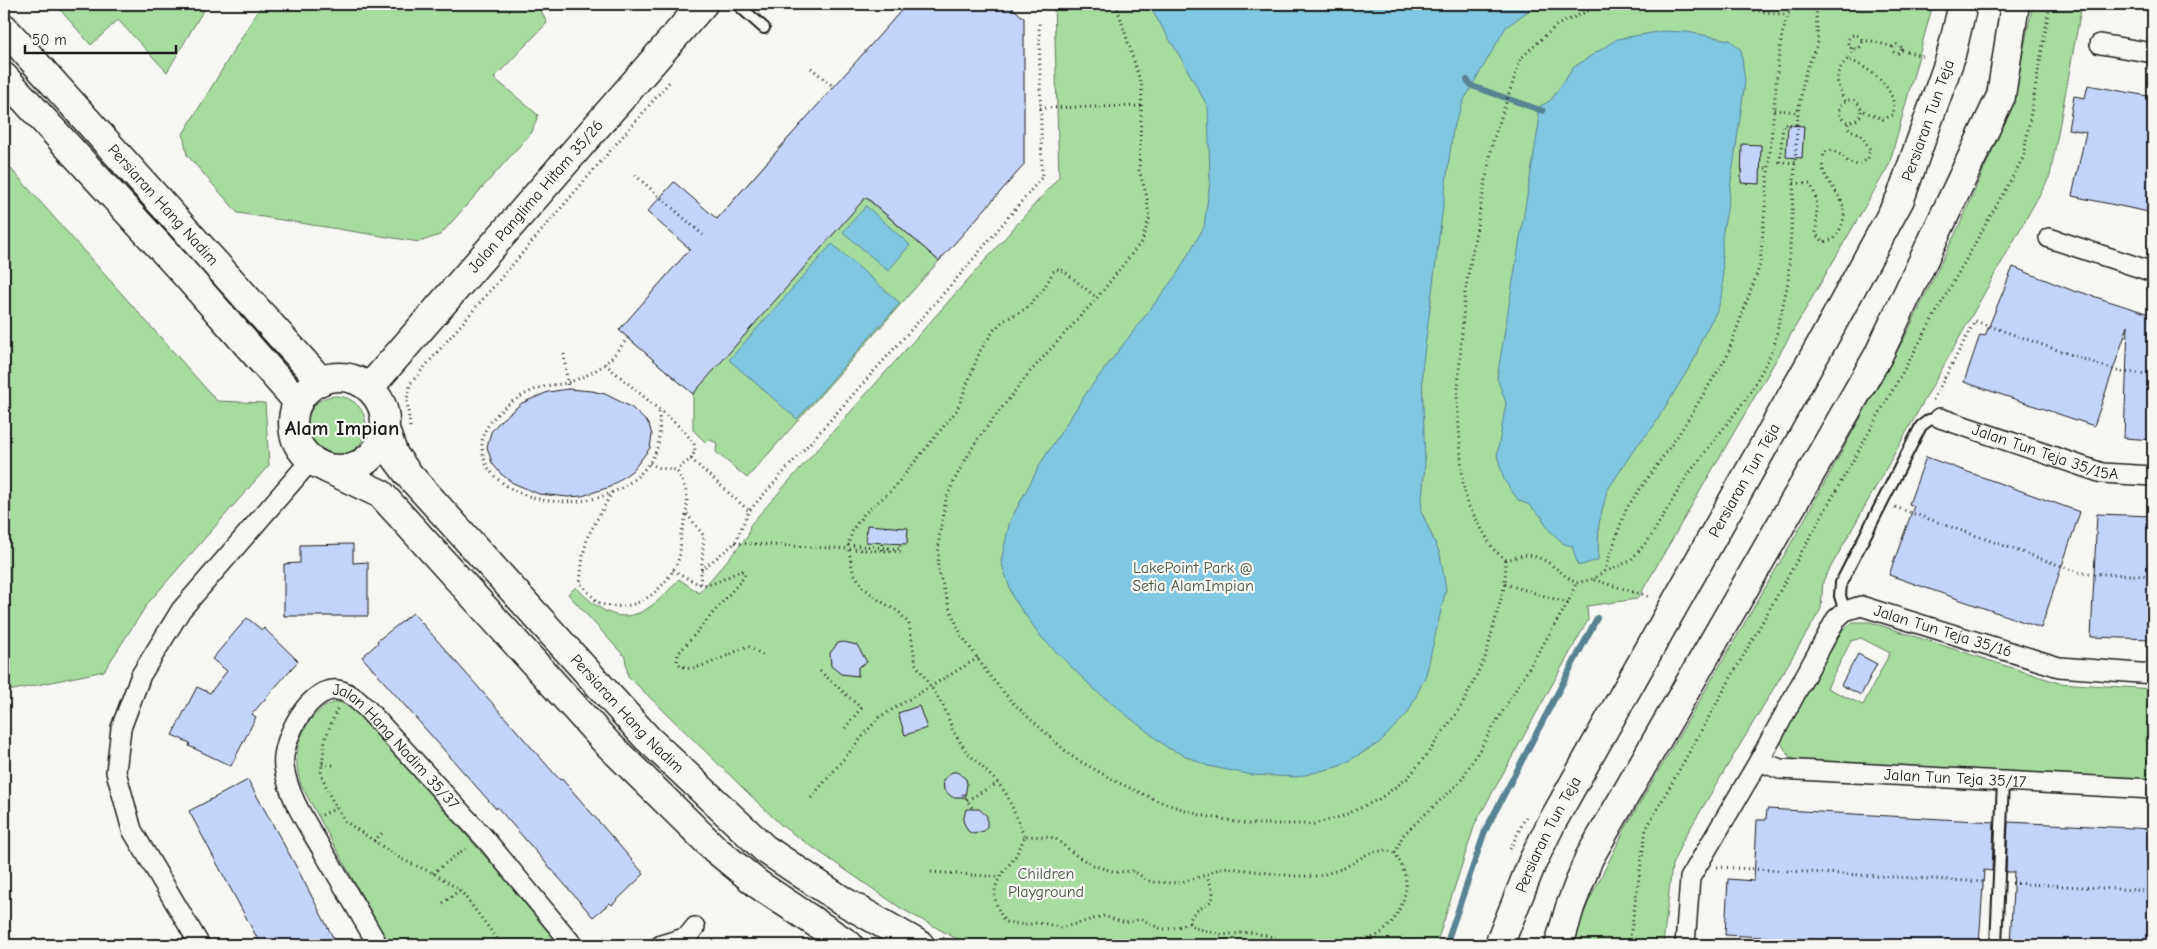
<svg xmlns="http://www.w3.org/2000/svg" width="2157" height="949" viewBox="0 0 2157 949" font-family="'Comic Neue',sans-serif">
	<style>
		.green { fill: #a7dc9f; stroke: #627c5e; fill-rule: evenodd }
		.water { fill: #80c8e1; stroke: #588392 }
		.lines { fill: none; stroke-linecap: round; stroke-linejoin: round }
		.stream { stroke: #588392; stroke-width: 6 }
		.building { fill: #c4d3fa; stroke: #1c1c1c }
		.lane-casing { stroke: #1c1c1c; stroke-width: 14 }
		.street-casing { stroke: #1c1c1c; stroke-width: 22 }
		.secondary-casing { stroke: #1c1c1c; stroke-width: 31 }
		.primary-casing { stroke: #1c1c1c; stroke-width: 31 }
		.path { stroke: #1c1c1c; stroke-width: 3; stroke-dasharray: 1 4; stroke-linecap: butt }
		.lane { stroke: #f6f6f2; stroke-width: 10 }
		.street { stroke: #f6f6f2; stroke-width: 19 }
		.secondary { stroke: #f6f6f2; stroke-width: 28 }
		.primary { stroke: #f6f6f2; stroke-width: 28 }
		.path-bridge { stroke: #1c1c1c; stroke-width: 3; stroke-dasharray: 1 4; stroke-linecap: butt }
		.labels { text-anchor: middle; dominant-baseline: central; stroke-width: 4.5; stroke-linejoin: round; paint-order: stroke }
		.street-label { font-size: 16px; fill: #1c1c1c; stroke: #f6f6f2 }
		.park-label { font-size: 16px; fill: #465643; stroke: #f6f6f2 }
		.district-label { font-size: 21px; font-weight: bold; fill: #1c1c1c; stroke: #f6f6f2 }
	</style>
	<rect width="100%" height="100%" fill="#f6f6f2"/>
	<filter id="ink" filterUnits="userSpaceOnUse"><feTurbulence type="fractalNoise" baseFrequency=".02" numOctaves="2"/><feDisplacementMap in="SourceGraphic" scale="10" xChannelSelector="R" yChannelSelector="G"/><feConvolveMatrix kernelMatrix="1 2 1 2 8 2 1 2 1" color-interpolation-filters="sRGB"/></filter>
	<g filter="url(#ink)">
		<g class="green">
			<path d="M55 4H207L167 72 118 20 91 45Z"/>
			<path d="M262 4H538L547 23 494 78 538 115 532 132 440 235 419 242 238 213 187 155 183 134Z"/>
			<path d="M1054 4H1933L1889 165 1641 593 1637 599 1587 606 1588 620 1475 824 1436 945H968L902 909 782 826 628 676 625 657 568 594 576 587C617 631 642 622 679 579L699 593 748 536 750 525 1059 177Z"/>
			<path d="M2033 4H2082L2050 176 1823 581 1821 609 1682 842 1672 865 1663 945H1575L1576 933 1588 903 1627 825 1797 533 1907 333 1961 222 2012 105Z"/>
			<path d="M792 134 939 261 747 478 716 452 717 443 710 440 705 442 693 430V394L619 330Z"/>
			<path d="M4 161 217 401 265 403 269 465 148 603 104 671 4 692Z"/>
			<circle cx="336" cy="426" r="30"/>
			<path d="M1853 622H1870L2059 683 2153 689V779L1801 763 1790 757 1781 743 1785 728 1843 629ZM1861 638 1890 653 1863 705 1827 688 1851 641Z"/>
			<path d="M339 702 352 706 552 932 558 945H389L301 785C298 775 296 764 297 754 299 732 316 704 339 702Z"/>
		</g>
		<g class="water">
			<path d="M1148 4H1538L1506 27 1464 100 1453 129 1422 370 1425 464 1421 511 1440 554 1446 589 1426 675 1408 713 1379 743 1340 766 1297 777 1252 775 1208 766 1168 748 1096 691 1042 638 1013 598 1001 561 1010 521 1042 461 1087 392 1177 274 1204 227 1210 181 1208 107 1182 60Z"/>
			<path d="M1663 31 1687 32 1730 40 1741 50 1745 82 1727 210 1722 237 1723 290 1718 309 1702 338 1695 358 1653 427 1635 448 1607 491 1599 523 1598 560 1578 566 1572 546 1564 544 1549 530 1541 516 1529 505 1518 500 1504 480 1497 455 1506 403 1497 378 1539 123 1537 108 1551 100 1574 67 1617 39Z"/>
			<path d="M866 206 910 245 888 271 843 232Z"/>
			<path d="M832 244 900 303 797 419 729 360Z"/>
		</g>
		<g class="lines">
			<g class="stream">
				<path d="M1467 80 1472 86 1543 111"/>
				<path d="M1446 945 1485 831 1597 618"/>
			</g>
		</g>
		<g class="building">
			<path d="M907 4H1008L1024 18V165L939 261 866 197 693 394 619 330 690 249 647 212 674 182 717 219Z"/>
			<path d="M2088 85 2153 97V213L2072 196 2086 132 2068 129 2074 96 2085 98Z"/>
			<path d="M1788 125 1804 126 1802 158 1786 157Z"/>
			<path d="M1742 144 1761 145 1760 184 1741 183Z"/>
			<path d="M2013 267 2076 292 2077 291 2146 313H2153V440L2124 438 2128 326 2094 426 1964 382 1980 335 1985 336Z"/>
			<path d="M568 389 592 391 605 394 631 407 649 424 652 435 650 448 633 470 610 487 582 496 568 497 539 494 513 483 501 474 492 463 487 447 491 432 500 421 522 403 548 392Z"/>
			<path d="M1926 457 2080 512 2041 628 1889 575 1914 506 1909 504Z"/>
			<path d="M2097 514 2153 516V639L2091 637Z"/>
			<path d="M867 525 908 528 907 544 866 542Z"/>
			<path d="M353 544V563L368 562V616H284V564L300 563V545Z"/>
			<path d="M413 613 560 780 562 779 644 874 612 905 610 903 593 917 497 807 496 809 362 657 378 643 377 641Z"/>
			<path d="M247 618 262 630 264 628 298 661 252 714 256 717 231 766 189 746 190 743 172 735 197 687 210 693 227 671 212 659Z"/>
			<path d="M844 642 857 645 867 662 858 667V676L841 674 831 666 830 653 838 643Z"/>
			<path d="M1858 654 1877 664 1861 695 1841 685Z"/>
			<path d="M919 706 927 728 905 735 898 713Z"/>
			<path d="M952 772H957L966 779 967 784 965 797H952L944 790 943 780Z"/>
			<path d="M248 780 297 868 337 945H261L214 858 189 811Z"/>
			<path d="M966 809H979L987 816V827L984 831 973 834 968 831 963 821Z"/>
			<path d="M1767 809 1994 822 1992 871 1984 870 1979 945H1922L1725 935 1728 879 1754 881 1757 820H1766Z"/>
			<path d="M2008 822 2153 829V945H2010L2014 872H2006Z"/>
		</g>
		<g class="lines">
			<g class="lane-casing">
				<g id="lane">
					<path d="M737 4 764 28"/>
					<path d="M1845 611 1840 596 1841 583 1921 426 1929 420 1940 418"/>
					<path d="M1996 945 2003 782"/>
				</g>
			</g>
			<g class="street-casing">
				<g id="street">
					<path d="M2100 44 2153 53"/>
					<path d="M2049 238 2153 272"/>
					<path id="s1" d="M1940 418 2102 473 2153 476"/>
					<path id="s2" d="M1759 761 1780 769 2153 789"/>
					<path d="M200 945 132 830 116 772 121 728 141 675 181 610 311 460"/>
					<path id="s3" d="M378 945C360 914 342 883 324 853 308 825 289 799 284 767 280 741 311 681 342 691 352 694 359 702 367 709L487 841 573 945"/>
					<path d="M661 945 687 937 695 927"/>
					<path id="s4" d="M1685 945 1690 878 1759 761 1836 619 1845 611 1861 606 2059 667 2153 674"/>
				</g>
			</g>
			<g class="secondary-casing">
				<g id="secondary">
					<path id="s5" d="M4 28 321 381"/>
					<path d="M4 77 185 274 298 402"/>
					<circle cx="339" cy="423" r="46"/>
					<path id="s6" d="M369 388 703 4"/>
					<path id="s7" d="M385 430 394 455 408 474 647 738 765 849 843 901 920 945"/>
					<path d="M326 468 381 494 606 742 715 849 759 885 849 945"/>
				</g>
			</g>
			<g class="primary-casing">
				<g id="primary">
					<path id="s8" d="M1499 945 1532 863 1551 824 1825 337 1900 199 1950 59 1963 4"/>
					<path d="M1559 945 1570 907 1589 858 1878 356 2001 96 2015 4"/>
				</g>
			</g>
			<g class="path">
				<path d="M1116 4 1142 87 1139 170 1147 197 1149 219 1142 241 1097 298 1029 373 977 440 959 471 946 499 939 537 938 569 949 607 962 636 989 675 1012 702 1071 756 1115 781 1158 801 1200 815 1247 824H1314L1343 816 1379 799 1408 778 1431 749 1462 705 1485 658 1505 584 1506 560C1512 559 1519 555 1525 555 1546 555 1559 573 1576 583L1593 579 1604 572 1626 509 1679 434 1727 356 1760 265 1778 62 1782 34 1792 4"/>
				<path d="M1709 4 1788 15"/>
				<circle cx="1855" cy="42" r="7"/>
				<path d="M1862 41H1872L1893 47"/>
				<circle cx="1897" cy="49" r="4.5"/>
				<path d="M1853 48 1848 59C1870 69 1899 88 1893 115L1883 119 1861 110"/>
				<path d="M1902 50 1926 57"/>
				<path d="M811 68 834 87"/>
				<circle cx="1850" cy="111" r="11"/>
				<path d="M1845 101C1836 85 1833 73 1848 59"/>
				<path d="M1040 108 1143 106"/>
				<path d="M1774 110 1798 112"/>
				<path d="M1795 163 1780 162 1783 124 1798 125"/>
				<path d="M1760 169 1767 168"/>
				<path d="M635 175 703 235"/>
				<path d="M1794 183 1810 184C1820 200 1816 216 1816 235L1824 242 1834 239C1866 195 1810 186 1825 152L1832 150 1843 156 1849 163 1858 165 1868 159 1870 149 1860 134 1850 130 1847 126 1849 121"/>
				<path d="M628 338C621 346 614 356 606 363 597 371 580 379 569 382 562 385 554 384 546 386 523 392 498 408 486 429 481 438 481 448 484 458 488 473 501 483 514 490 560 514 633 502 656 451 661 439 659 422 659 410"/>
				<path d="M564 354 568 389"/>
				<path d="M605 364 681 428 694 443 695 451 691 459 676 470"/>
				<path d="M1933 400 1975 321 2120 372 2153 374"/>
				<path d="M410 427 407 400 410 384 671 80"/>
				<path d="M691 459 749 511"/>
				<path d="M612 492 588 536 583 555 580 583C586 589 592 597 598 602 604 606 618 607 624 606 650 603 670 581 679 558 681 551 680 542 681 535 688 509 692 494 676 470L660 468 648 463"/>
				<path d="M1895 507 2081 573 2153 576"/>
				<path d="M687 514 704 536 700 585"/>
				<path d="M848 545 900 549V543"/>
				<path d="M1506 560 1493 549 1467 503 1463 483 1457 401 1465 291 1493 141 1521 58 1557 25 1603 4"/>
				<path d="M673 570C706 589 703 589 738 572L742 571 745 574 744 577 678 654 677 662C680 665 683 667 687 668 702 670 733 652 748 646L764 656"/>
				<path d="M701 570 735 543 749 511 959 276 1042 177 1039 22"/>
				<path d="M1605 572 1630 561 1650 538 1687 476 1749 395 1773 350 1788 282 1798 112 1805 73 1818 42 1816 14 1819 4"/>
				<path d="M1594 580 1651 597"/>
				<path d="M1505 584 1568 603"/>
				<path d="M820 671 861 708 845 728"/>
				<path d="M337 709 325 739 321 774 331 798 346 822 401 859 433 873 460 890 498 940 519 945"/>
				<path d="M322 764 333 765"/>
				<path d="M963 794 973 809"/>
				<path d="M811 798 878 718 978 658"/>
				<path d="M967 800 998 783"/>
				<path d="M322 815 337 808"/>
				<path d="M1024 836 1007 795 998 783 966 751 953 731 944 707 916 664 909 624 899 612 877 599 863 587 853 572 848 545 853 529 864 514 892 490 957 410 980 351 994 330 1003 321 1027 308 1043 290 1053 272 1057 269 1064 271 1097 298"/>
				<path d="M374 841 382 833"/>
				<path d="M1510 849 1527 814"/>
				<path d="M1395 853 1403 835 1460 782 1568 603 1576 583"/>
				<path d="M1717 867 1985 882"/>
				<path d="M931 872 1000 877"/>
				<path d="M433 873 467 847"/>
				<path d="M2012 883 2153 891"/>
				<path d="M443 903 460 890"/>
				<path d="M1189 923C1195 898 1227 913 1206 875"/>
				<path d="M943 938 955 945"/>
				<path d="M489 945 498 940"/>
				<path d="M1289 945 1273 937 1249 932 1223 935 1195 928 1189 923C1163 932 1164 931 1141 919L1125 923 1104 916 1061 928 1048 924 1037 923 1025 925 1005 922C977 877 1015 874 1024 836L1050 837 1056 839 1078 857 1095 866 1116 872 1133 871 1151 882 1178 883 1206 875 1223 867 1292 876H1319L1344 868 1369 853 1386 850 1395 853C1400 862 1405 871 1406 882 1407 899 1395 923 1381 933 1371 940 1355 942 1343 945"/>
				<path d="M1629 945 1646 829 2023 158 2050 4"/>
			</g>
			<use href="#lane" class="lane"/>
			<use href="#street" class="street"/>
			<use href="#secondary" class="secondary"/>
			<use href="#primary" class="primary"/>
			<g class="path-bridge">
				<path d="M735 543 904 552"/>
				<path d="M882 550V542"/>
			</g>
		</g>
	</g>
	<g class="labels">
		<g class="street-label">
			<text stroke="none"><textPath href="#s8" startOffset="931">Persiaran Tun Teja</textPath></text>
			<text stroke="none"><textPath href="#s6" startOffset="254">Jalan Panglima Hitam 35/26</textPath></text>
			<text stroke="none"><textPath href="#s5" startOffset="238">Persiaran Hang Nadim</textPath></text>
			<text stroke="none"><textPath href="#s1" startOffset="111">Jalan Tun Teja 35/15A</textPath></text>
			<text stroke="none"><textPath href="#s8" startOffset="526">Persiaran Tun Teja</textPath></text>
			<text stroke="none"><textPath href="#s4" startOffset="479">Jalan Tun Teja 35/16</textPath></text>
			<text stroke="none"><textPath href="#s7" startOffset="375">Persiaran Hang Nadim</textPath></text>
			<text stroke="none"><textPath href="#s3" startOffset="386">Jalan Hang Nadim 35/37</textPath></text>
			<text stroke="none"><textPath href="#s2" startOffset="198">Jalan Tun Teja 35/17</textPath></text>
			<text stroke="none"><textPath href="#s8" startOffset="121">Persiaran Tun Teja</textPath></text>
		</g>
		<g class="park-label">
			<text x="1193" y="568">LakePoint Park @<tspan x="1193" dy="18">Setia AlamImpian</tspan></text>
			<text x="1046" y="874">Children<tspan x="1046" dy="18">Playground</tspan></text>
		</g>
		<g class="district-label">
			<text x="342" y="428">Alam Impian</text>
		</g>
	</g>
	<rect width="2157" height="949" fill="none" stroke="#f6f6f2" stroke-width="20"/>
	<rect x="10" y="10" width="2137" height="929" fill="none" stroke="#1c1c1c" stroke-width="2" filter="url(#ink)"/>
	<path d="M25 45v8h151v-8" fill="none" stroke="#1c1c1c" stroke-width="2.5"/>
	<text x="32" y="45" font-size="15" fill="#1c1c1c" stroke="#f6f6f2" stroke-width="4" paint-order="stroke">50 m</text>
</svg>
